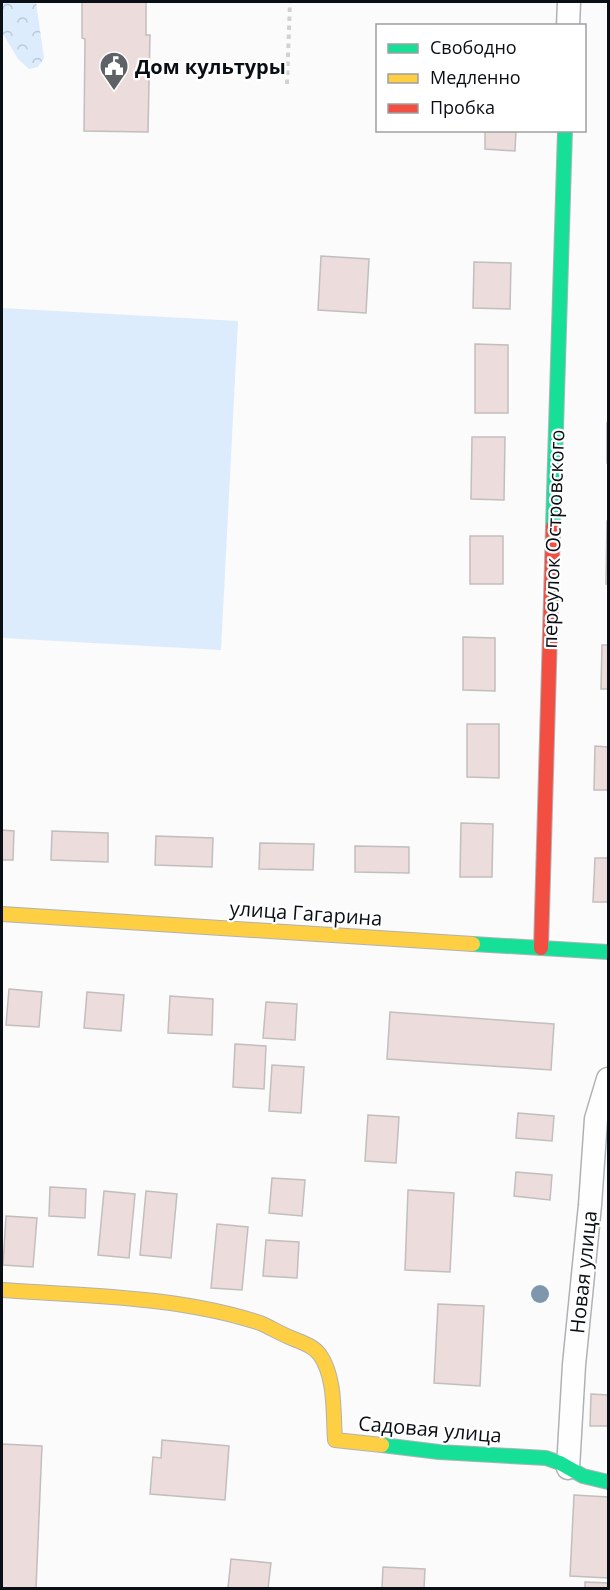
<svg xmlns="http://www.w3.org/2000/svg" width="610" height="1590" viewBox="0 0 610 1590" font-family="'Open Sans',sans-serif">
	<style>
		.forest { fill: url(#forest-crowns) }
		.pitch { fill: #dcecfc }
		.building { fill: #ecdcdc; stroke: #c3bebe; stroke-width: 1.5 }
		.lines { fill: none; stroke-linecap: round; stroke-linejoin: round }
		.street-casing { stroke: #afb2b5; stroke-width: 25 }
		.fast-casing { stroke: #afb2b5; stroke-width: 16 }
		.slow-casing { stroke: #afb2b5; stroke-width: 16 }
		.jam-casing { stroke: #afb2b5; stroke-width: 16 }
		.path { stroke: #d2d2d3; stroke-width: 4; stroke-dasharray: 4.5 4.5; stroke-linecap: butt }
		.street { stroke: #fefefe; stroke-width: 22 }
		.fast { stroke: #16e098; stroke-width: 14 }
		.slow { stroke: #ffcf43; stroke-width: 14 }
		.jam { stroke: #f24e42; stroke-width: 14 }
		.tree { fill: #7f97ac }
		.labels { text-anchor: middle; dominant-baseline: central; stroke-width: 4.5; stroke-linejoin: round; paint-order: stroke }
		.poi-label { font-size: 20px; font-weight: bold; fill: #090f15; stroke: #fff; text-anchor: start }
		.street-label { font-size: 20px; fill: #090f15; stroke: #fff }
	</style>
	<defs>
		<pattern id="forest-crowns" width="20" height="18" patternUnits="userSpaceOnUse" patternTransform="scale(1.5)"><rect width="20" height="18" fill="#dcecfc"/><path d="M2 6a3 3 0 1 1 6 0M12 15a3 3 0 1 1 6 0" fill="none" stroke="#bbc9d7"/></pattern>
	</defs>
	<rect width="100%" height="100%" fill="#fbfbfb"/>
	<path class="forest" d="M2 2H36L44 58 38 67 29 69 18 59 2 32Z"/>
	<path class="pitch" d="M2 308 238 321 221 650 2 638Z"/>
	<g class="building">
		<path d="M82 2H146V35H150L148 132 84 131 85 39 82 38Z"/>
		<path d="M485 130H516L515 151 485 149Z"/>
		<path d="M321 256 369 259 366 313 318 310Z"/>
		<path d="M474 262 511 263 510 309 473 308Z"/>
		<path d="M475 344 508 345V413H475Z"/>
		<rect x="607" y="423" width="1" height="40"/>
		<path d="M472 437H505L504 500 471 499Z"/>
		<path d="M607 521H608V584H606Z"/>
		<rect x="470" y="536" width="33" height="48"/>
		<path d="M463 637 495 638V691L463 690Z"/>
		<path d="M602 645H608V689H601Z"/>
		<path d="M467 724H499V778L467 777Z"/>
		<path d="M595 746 608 747V790H594Z"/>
		<path d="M461 823 493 824 492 877H460Z"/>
		<path d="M2 830 14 831 13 860H2Z"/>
		<path d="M52 831 108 833V862L51 860Z"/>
		<path d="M156 836 213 838 212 867 155 865Z"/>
		<path d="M260 843 314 844 313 870 259 869Z"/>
		<path d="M355 846 409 847V873L355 872Z"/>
		<path d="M595 858H608V902H593Z"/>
		<path d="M9 989 42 992 39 1027 6 1025Z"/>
		<path d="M87 992 124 995 121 1031 84 1028Z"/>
		<path d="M170 996 213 999 212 1035 168 1033Z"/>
		<path d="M266 1002 297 1004 295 1040 263 1038Z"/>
		<path d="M390 1012 554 1024 551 1070 387 1059Z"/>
		<path d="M235 1044 266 1046 264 1089 233 1087Z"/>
		<path d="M272 1065 304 1067 301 1113 269 1111Z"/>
		<path d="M518 1113 554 1116 552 1141 516 1138Z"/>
		<path d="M368 1115 399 1117 396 1163 365 1161Z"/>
		<path d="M516 1172 552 1175 550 1200 514 1196Z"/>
		<path d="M272 1178 305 1180 302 1216 269 1213Z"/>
		<path d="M50 1187 86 1189 85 1218 49 1216Z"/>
		<path d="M408 1190 454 1193 450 1272 405 1270Z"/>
		<path d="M104 1191 135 1194 129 1258 98 1255Z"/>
		<path d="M146 1191 177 1194 171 1258 140 1255Z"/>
		<path d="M6 1216 37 1218 33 1267 3 1265Z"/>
		<path d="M217 1224 248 1227 242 1290 211 1288Z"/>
		<path d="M266 1240 299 1242 297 1278 263 1276Z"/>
		<path d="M438 1304 484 1306 480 1386 434 1383Z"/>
		<path d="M591 1394 608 1395V1426H590Z"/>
		<path d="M162 1440 229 1446 225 1500 150 1494 153 1457 161 1458Z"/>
		<path d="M2 1444 42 1446 36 1588H2Z"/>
		<path d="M574 1495 608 1497V1578L570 1576Z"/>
		<path d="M231 1559 271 1563 268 1588H228Z"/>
		<path d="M383 1567 425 1569 424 1588H382Z"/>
		<path d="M585 1582 608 1583V1588H585Z"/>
	</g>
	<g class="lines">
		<g class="street-casing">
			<g id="street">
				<path d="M568 26 569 2"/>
				<path d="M568 1468 574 1365 590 1205 596 1119 608 1079"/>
			</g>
		</g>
		<g class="fast-casing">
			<g id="fast">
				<path d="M553 527 565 130"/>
				<path d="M473 944 608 952"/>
				<path d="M382 1445 439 1452 546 1458 560 1463 583 1476 608 1482"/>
			</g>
		</g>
		<g class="slow-casing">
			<g id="slow">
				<path d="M2 914 473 944"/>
				<path d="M2 1290C87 1296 178 1296 260 1323 270 1327 279 1333 289 1337 300 1342 313 1345 320 1355 336 1378 333 1414 335 1440L382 1445"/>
			</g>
		</g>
		<g class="jam-casing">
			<path id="jam" d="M541 948 553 527"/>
		</g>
		<path class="path" d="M287 84 290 2"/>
		<use href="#street" class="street"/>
		<use href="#fast" class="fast"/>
		<use href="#slow" class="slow"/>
		<use href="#jam" class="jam"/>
	</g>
	<circle class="tree" cx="540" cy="1294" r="9"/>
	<defs>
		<g id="civic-pin" transform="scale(1.5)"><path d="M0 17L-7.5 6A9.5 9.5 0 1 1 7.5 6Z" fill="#5e6266" stroke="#fff"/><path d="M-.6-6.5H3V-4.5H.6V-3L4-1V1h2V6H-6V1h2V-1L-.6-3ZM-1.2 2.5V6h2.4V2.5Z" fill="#fff"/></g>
	</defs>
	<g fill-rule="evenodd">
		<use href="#civic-pin" x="114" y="66"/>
	</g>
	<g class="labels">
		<g class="poi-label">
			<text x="135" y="66">Дом культуры</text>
		</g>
		<g class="street-label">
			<text transform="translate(553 539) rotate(-88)">переулок Островского</text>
			<text transform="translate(306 913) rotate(4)">улица Гагарина</text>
			<text transform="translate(583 1272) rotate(-84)">Новая улица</text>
			<text transform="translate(430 1429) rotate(5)">Садовая улица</text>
		</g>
	</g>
	<rect width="610" height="1590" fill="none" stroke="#090f15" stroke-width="6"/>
	<rect x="376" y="24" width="210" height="108" fill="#ffffff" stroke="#9d9fa1" stroke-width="1.5"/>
	<rect x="388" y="44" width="30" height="9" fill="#16e098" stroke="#9d9fa1" stroke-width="1.5"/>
	<text x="430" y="54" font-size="18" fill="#090f15">Свободно</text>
	<rect x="388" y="74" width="30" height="9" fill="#ffcf43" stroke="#9d9fa1" stroke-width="1.5"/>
	<text x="430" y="84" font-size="18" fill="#090f15">Медленно</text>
	<rect x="388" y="104" width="30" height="9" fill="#f24e42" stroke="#9d9fa1" stroke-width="1.5"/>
	<text x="430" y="114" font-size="18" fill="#090f15">Пробка</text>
</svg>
